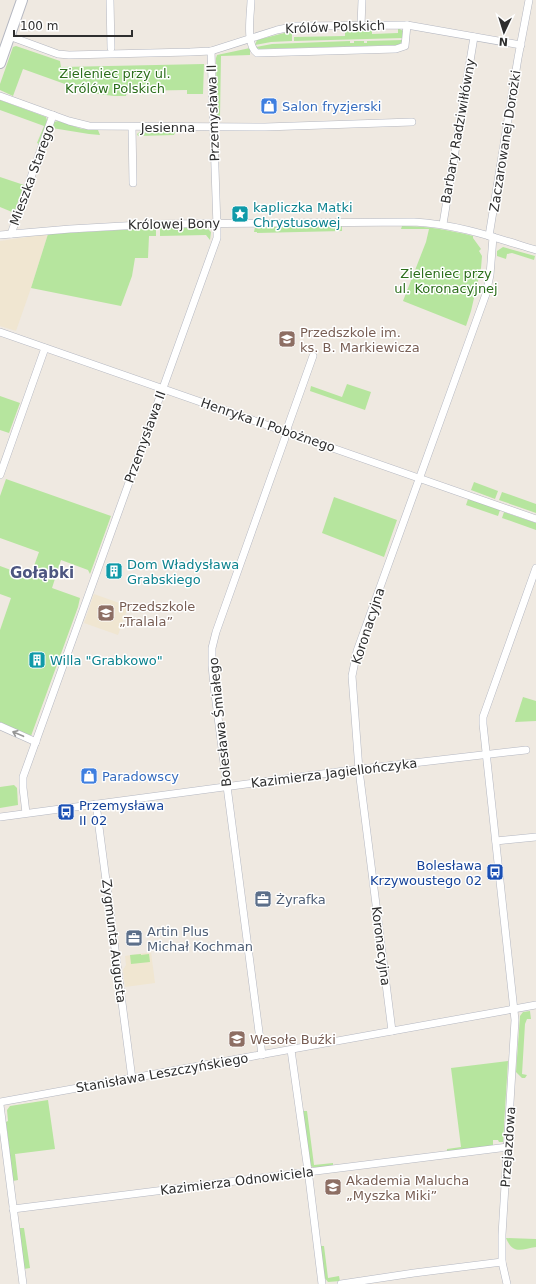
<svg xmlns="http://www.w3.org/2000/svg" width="536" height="1284" viewBox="0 0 536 1284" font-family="'DejaVu Sans',sans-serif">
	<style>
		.education { fill: #f0e6d1 }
		.green { fill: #b6e59e }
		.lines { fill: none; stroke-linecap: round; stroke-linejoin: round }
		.street-casing { stroke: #b4b7c1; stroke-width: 8 }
		.secondary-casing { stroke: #b4b7c1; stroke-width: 12 }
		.street { stroke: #fff; stroke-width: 7 }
		.secondary { stroke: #fff; stroke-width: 10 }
		.oneway { stroke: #969696 }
		.labels { text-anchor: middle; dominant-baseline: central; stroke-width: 3; stroke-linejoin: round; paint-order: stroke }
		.street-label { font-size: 13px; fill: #2e2e2e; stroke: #fff }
		.park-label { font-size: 13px; fill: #2c6e1b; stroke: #fff }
		.shop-label { font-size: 13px; fill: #366cbe; stroke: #fff; text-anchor: start }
		.culture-label { font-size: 13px; fill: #0d838f; stroke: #fff; text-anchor: start }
		.education-label { font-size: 13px; fill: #785e54; stroke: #fff; text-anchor: start }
		.transit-label { font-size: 13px; fill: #164399; stroke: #fff; text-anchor: start }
		.service-label { font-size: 13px; fill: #4e5e75; stroke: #fff; text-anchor: start }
		.quarter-label { font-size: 15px; font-weight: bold; fill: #4d5680; stroke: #fff }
	</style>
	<rect width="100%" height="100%" fill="#efe9e1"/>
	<g class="education">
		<path d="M48 234 31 288 16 331 0 326V241Z"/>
		<path d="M94 594 125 605 127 610 118 635 84 623Z"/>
		<path d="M151 952 155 983 125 987 123 970 126 965 125 956Z"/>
	</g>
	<g class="green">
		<path d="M398 28 403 31V38L294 41V37L345 36V29H372V34L398 33Z"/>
		<path d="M292 31V41L271 42 255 45 257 40Z"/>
		<path d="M403 40 399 45 259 49 256 47 272 44 350 41V43H354V41H364V43H367V41Z"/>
		<path d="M16 46 60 61 61 67 204 64 203 94H187V90L127 91 126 96H114L90 93 23 69 13 96 0 90V84L13 47Z"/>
		<path d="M250 48V55L221 56 220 117H217L216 58 217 55Z"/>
		<path d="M0 100 46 117 47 120 39 144 37 143 44 126 0 110Z"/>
		<path d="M58 121 82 129 98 130 100 135 89 134 52 128 54 122Z"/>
		<path d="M141 131H177V133H175L174 135 138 136 137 134Z"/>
		<path d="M0 177 24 185 15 210 12 212 0 207Z"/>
		<path d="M342 226V231L257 233V232H254L255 227Z"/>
		<path d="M402 226C427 226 449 230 473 236V238L481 249 479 251 482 256 481 268 471 311 466 326 403 301 426 242 429 229H401Z"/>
		<path d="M203 227V229H208L211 232 210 240 206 235 160 236V228Z"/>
		<path d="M156 228V236H149L148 258H135L132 276 121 306 31 288 48 234Z"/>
		<path d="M503 247 535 256 534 260 512 253 507 254 506 259 497 256V251Z"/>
		<path d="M347 384 371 392 365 410 310 391 311 386 342 397Z"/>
		<path d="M0 396 20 403 9 433 0 430Z"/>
		<path d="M6 479 111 516 90 574 88 570 61 560 52 588 80 598 78 607 31 736 0 722V630L11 598 0 594V566L30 577 39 552 0 538V496Z"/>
		<path d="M474 482 498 491 495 499 471 490Z"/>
		<path d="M502 492 536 504V513L499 500Z"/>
		<path d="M334 497 397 520 384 557 322 533Z"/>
		<path d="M468 499 500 510 498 516 466 505Z"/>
		<path d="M504 512 536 523V530L502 518Z"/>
		<path d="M523 697 536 701V721L515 722Z"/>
		<path d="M14 785 17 788 18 805 0 808V787Z"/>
		<path d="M141 954V955L149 954 150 962 131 964 130 955Z"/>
		<path d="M530 1011 531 1019H527L525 1024 522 1074 527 1075 525 1078H522L516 1072 520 1016 523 1012Z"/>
		<path d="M508 1061 503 1142H499L498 1140H493V1147L447 1152V1149L461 1147 451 1068Z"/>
		<path d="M48 1100 55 1149 15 1154 18 1180 13 1181 6 1122 8 1121 7 1110 10 1106Z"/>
		<path d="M303 1111H307L314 1165 333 1163V1166C326 1167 315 1171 310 1165Z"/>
		<path d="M19 1228H24L30 1268 24 1269Z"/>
		<path d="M506 1238 536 1239V1247C522 1249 513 1255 506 1238Z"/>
		<path d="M320 1246H324L328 1278 339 1276 340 1281 328 1282 324 1277Z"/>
	</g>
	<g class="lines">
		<g class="street-casing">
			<g id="street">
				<path d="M110 0 111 48"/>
				<path d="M251 0C251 12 245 45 257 53L396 49 405 46 407 25"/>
				<path d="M361 25 362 0"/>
				<path d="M9 36 58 54 69 55 190 52 211 51 277 30 296 26 407 25 521 45"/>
				<path d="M0 96 69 121 89 126 265 127 412 122"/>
				<path d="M132 127 133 183"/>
				<path d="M443 224 474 37"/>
				<path d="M11 234 53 115"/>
				<path d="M0 235 70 229 158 224 414 222C456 224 496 238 536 250"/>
				<path d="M489 236 518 58 529 0"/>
				<path d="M0 332 536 519"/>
				<path d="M0 475 45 348"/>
				<path d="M0 726 36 742"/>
				<path d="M96 804 132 1079"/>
				<path d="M26 813 23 788V777L217 238V227L211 51"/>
				<path d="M0 817 352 770 526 750"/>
				<path d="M496 841 536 837"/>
				<path d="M392 1031 359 770 352 676 357 651 486 294 490 275 493 237"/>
				<path d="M291 1050 309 1178 322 1284"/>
				<path d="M262 1055 215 694 212 666V648L216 632 285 438 288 426 313 356"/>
				<path d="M0 1102 536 1005"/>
				<path d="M0 1105 23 1284"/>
				<path d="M13 1209 508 1147"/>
				<path d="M341 1284 414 1273 502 1262"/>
				<path d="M507 1284 502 1262V1235L515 1020 483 724V717L536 568"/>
			</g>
		</g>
		<g class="secondary-casing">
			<path id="secondary" d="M0 63 22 0"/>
		</g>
		<use href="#street" class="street"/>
		<use href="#secondary" class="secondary"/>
	</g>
	<defs><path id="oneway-shaft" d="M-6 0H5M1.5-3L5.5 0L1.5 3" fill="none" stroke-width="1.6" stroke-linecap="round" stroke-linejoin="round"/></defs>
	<use class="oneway" href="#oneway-shaft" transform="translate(18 734) rotate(-157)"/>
	<defs>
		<g id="shop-square" transform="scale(0.9)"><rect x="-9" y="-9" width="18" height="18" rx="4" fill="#3f7fe0" stroke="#fff"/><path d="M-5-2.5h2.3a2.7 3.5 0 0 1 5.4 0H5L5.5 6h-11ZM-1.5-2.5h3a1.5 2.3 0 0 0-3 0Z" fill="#fff"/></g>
		<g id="sight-square" transform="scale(0.9)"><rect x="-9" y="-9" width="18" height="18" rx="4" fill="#0f9aa8" stroke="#fff"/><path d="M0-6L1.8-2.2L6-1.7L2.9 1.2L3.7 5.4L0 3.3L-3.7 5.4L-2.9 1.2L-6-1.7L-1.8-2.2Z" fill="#fff"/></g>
		<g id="school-square" transform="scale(0.9)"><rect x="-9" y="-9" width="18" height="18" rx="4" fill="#8d6e63" stroke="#fff"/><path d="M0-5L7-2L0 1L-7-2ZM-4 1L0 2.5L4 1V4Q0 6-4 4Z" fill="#fff"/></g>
		<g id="building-square" transform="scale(0.9)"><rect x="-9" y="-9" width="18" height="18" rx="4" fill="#0f9aa8" stroke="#fff"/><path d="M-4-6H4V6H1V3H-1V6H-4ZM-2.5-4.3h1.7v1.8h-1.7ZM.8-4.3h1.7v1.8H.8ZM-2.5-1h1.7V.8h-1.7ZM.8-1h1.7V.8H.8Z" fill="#fff"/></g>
		<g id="bus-square" transform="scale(0.9)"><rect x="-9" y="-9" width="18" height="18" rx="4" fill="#1a4fb4" stroke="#fff"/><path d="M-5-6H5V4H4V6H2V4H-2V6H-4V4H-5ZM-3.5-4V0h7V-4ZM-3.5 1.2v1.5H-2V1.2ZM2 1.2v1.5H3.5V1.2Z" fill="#fff"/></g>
		<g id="office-square" transform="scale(0.9)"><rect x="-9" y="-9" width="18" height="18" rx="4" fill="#5c6f8a" stroke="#fff"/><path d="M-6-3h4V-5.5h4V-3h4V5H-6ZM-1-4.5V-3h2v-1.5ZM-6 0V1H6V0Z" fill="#fff"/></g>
	</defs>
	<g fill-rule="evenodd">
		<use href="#shop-square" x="269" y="106"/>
		<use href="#sight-square" x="240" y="214"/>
		<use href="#school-square" x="287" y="339"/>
		<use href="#building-square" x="114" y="571"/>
		<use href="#school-square" x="106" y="613"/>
		<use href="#building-square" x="37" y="660"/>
		<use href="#shop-square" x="89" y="776"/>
		<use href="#bus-square" x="66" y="812"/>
		<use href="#bus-square" x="495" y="872"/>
		<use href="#office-square" x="263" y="899"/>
		<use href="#office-square" x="134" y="938"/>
		<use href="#school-square" x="237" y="1039"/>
		<use href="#school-square" x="333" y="1187"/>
	</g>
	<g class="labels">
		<g class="street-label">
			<text transform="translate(335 27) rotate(-2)">Królów Polskich</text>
			<text transform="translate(213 113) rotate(-92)">Przemysława II</text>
			<text x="168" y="127">Jesienna</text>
			<text transform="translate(458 131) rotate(-80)">Barbary Radziwiłłówny</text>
			<text transform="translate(505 141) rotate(-81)">Zaczarowanej Dorożki</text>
			<text transform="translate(32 175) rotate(-70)">Mieszka Starego</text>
			<text transform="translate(174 224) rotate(-1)">Królowej Bony</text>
			<text transform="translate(268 425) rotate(19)">Henryka II Pobożnego</text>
			<text transform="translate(145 437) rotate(-70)">Przemysława II</text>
			<text transform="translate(368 626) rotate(-72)">Koronacyjna</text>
			<text transform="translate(220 722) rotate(-96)">Bolesława Śmiałego</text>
			<text transform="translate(334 773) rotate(-7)">Kazimierza Jagiellończyka</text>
			<text transform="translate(114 941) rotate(83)">Zygmunta Augusta</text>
			<text transform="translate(381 946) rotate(83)">Koronacyjna</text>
			<text transform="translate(162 1073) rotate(-10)">Stanisława Leszczyńskiego</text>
			<text transform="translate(508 1147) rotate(-86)">Przejazdowa</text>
			<text transform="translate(237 1181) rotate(-7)">Kazimierza Odnowiciela</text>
		</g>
		<g class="park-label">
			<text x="115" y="73">Zieleniec przy ul.<tspan x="115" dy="15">Królów Polskich</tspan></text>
			<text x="446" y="273">Zieleniec przy<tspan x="446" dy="15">ul. Koronacyjnej</tspan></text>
		</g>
		<g class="shop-label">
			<text x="282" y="106">Salon fryzjerski</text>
			<text x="102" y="776">Paradowscy</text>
		</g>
		<g class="culture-label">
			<text x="253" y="207">kapliczka Matki<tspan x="253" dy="15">Chrystusowej</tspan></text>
			<text x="127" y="564">Dom Władysława<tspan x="127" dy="15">Grabskiego</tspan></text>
			<text x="50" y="660">Willa "Grabkowo"</text>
		</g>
		<g class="education-label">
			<text x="300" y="332">Przedszkole im.<tspan x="300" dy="15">ks. B. Markiewicza</tspan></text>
			<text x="119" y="606">Przedszkole<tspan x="119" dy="15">„Tralala”</tspan></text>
			<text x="250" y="1039">Wesołe Buźki</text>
			<text x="346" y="1180">Akademia Malucha<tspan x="346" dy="15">„Myszka Miki”</tspan></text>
		</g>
		<g class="transit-label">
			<text x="79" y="805">Przemysława<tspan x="79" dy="15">II 02</tspan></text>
			<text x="482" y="865" text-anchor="end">Bolesława<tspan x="482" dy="15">Krzywoustego 02</tspan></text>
		</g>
		<g class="service-label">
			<text x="276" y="899">Żyrafka</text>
			<text x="147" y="931">Artin Plus<tspan x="147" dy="15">Michał Kochman</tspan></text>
		</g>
		<g class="quarter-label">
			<text x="42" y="573">Gołąbki</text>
		</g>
	</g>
	<g transform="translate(504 32) rotate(184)" stroke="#ffffff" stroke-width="3" paint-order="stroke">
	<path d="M0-3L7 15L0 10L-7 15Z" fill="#2e2e2e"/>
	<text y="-6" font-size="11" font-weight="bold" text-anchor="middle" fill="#2e2e2e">N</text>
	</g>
	<path d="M14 30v6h118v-6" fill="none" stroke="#2e2e2e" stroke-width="2"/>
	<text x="20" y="30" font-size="12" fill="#2e2e2e" stroke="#ffffff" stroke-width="3" paint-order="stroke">100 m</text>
</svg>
